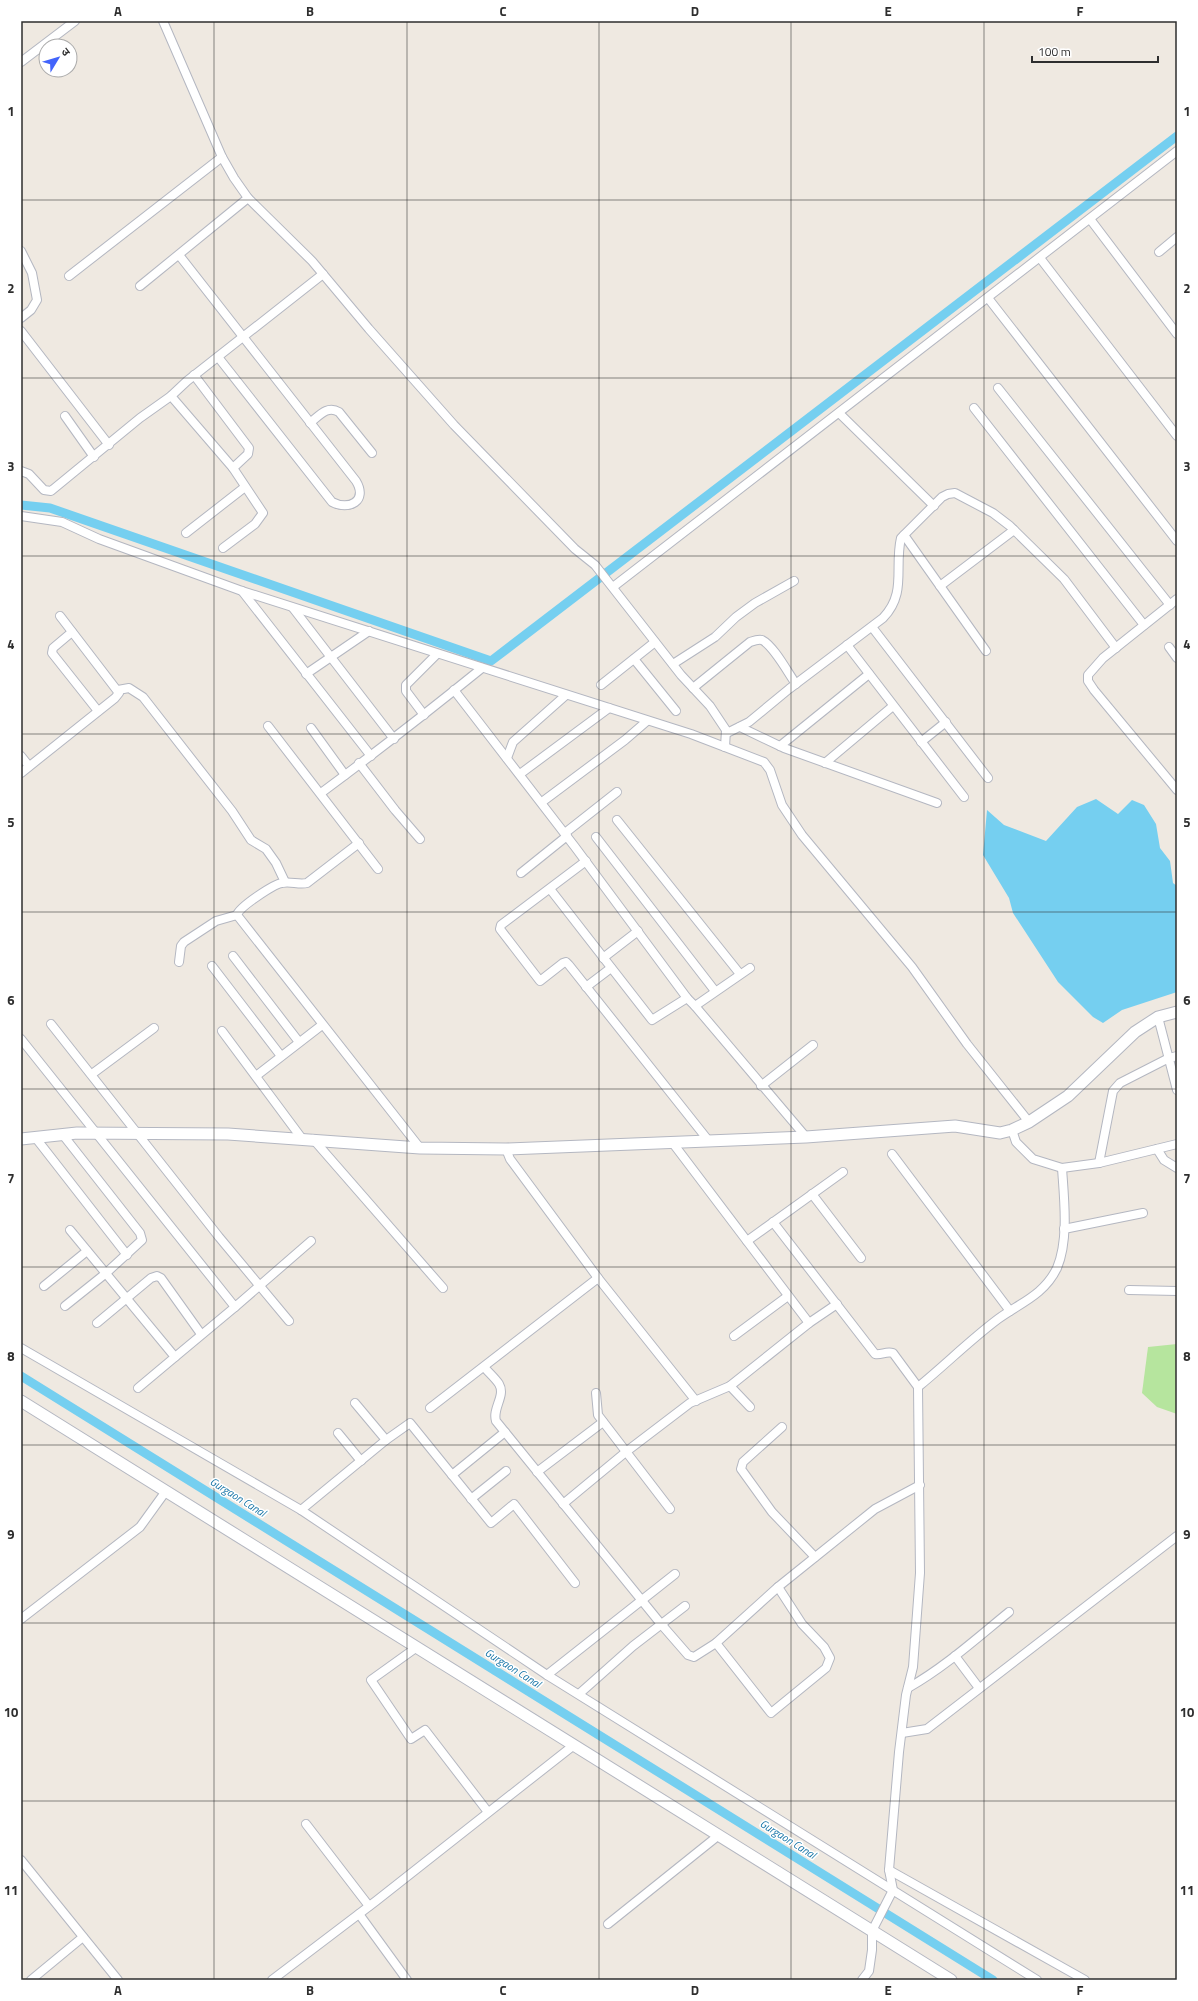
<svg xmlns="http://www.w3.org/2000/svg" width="1198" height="2001" viewBox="0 0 1198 2001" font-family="'Titillium Web','Noto Sans Devanagari',sans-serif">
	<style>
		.green { fill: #b6e59e }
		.water { fill: #75cff0 }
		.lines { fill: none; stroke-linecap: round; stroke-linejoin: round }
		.canal { stroke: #75cff0; stroke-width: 9 }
		.street-casing { stroke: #b4b7c1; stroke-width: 10 }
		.secondary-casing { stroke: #b4b7c1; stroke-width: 13 }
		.street { stroke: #fff; stroke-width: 8 }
		.secondary { stroke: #fff; stroke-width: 11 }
		.grid { fill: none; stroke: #2e2e2e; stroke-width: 1; stroke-opacity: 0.55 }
		.labels { text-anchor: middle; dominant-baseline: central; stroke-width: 3; stroke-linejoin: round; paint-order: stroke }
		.water-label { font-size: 11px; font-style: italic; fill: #0d6fa3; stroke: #fff }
		.neatline { fill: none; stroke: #2e2e2e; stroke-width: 1.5 }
		.grid-label { font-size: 13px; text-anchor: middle; font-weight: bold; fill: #2e2e2e }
	</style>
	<rect width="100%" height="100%" fill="#efe9e1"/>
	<path class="green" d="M1177 1344V1414L1157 1407 1142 1393 1148 1347Z"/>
	<path class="water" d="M1096 799 1118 814 1132 800 1144 805 1156 824 1160 848 1170 861 1173 883 1177 886V992L1122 1010 1103 1023 1093 1017 1058 982 1013 913 1009 898 983 855 987 810 1004 825 1046 841 1077 807Z"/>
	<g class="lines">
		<g class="canal">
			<path d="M21 505 50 508 491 661 1177 136"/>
			<path d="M21 1376 993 1980"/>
		</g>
		<g class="street-casing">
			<g id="street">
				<path d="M163 21 222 157 234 178 248 198 312 261 369 329 454 425 575 549 595 565 681 675 710 706 726 730 725 747"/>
				<path d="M21 62 75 21"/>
				<path d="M1090 219 1177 334"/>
				<path d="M21 251 32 273 37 300 31 310 21 318"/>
				<path d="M1159 252 1177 237"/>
				<path d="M179 255 356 481C368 501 349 511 332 502L218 357"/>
				<path d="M1040 258 1177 436"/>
				<path d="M69 276 222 157"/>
				<path d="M140 286 248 198"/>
				<path d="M988 298 1177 541"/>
				<path d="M21 331 109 445"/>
				<path d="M998 388 1170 605"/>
				<path d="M171 396 233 468 248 454 249 448 194 375"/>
				<path d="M974 408 1144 625"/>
				<path d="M839 413 934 506"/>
				<path d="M65 416 94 457"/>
				<path d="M310 423C319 416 327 405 339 412L372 453"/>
				<path d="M21 471 29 474 44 490 51 491 140 418 171 396 187 381 323 274"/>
				<path d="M21 516 62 522 99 539 242 591 691 734 764 762 770 770 782 805 802 835 912 967 967 1044 1029 1122"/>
				<path d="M186 533 245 487"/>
				<path d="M904 535 986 651"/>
				<path d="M223 548 255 524 263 513 233 468"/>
				<path d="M940 586 1014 530"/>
				<path d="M613 587 1177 151"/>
				<path d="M242 591 371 756"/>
				<path d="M1177 599 1103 658 1088 675V681L1094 690 1177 790"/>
				<path d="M293 608 394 739"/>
				<path d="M872 627 988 778"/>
				<path d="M72 632 53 648 52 653 98 711"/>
				<path d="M847 645 964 797"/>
				<path d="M1169 647 1177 658"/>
				<path d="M634 659 676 711"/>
				<path d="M673 664 715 637 736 617 755 603 794 581"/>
				<path d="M306 674 369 631"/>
				<path d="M601 685 655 642"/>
				<path d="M693 688 750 642C753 641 758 639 762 640 774 646 788 673 796 684"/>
				<path d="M118 690 129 688 143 697 232 811 251 840 266 849 276 863 285 882"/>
				<path d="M454 690 575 847 687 998 695 1006 806 1137"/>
				<path d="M424 715 406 691V685L437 654"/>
				<path d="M268 726 378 869"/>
				<path d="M740 727 784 748 937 803"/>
				<path d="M311 728 345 775"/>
				<path d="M727 733 749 722 789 689 883 618C907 593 894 568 901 538L942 497 948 494 955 493 993 513 1010 526 1064 579 1116 648"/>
				<path d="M921 742 946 722"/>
				<path d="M780 746 869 674"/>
				<path d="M21 756 29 766"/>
				<path d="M507 758 513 742 566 695"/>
				<path d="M359 763 395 810 420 839"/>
				<path d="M825 763 893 706"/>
				<path d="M21 773 115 698 119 693 60 616"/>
				<path d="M520 774 609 708"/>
				<path d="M321 793C375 753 429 711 482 668"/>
				<path d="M542 802 625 740 647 721"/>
				<path d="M617 820 740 974"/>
				<path d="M565 833 617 792"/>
				<path d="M596 837 715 991"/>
				<path d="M359 843 307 883C299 885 290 881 282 883 274 884 239 907 237 915L420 1148"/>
				<path d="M586 861 501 925 500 929 540 981 563 963 566 962 569 965 708 1140"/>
				<path d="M521 873 567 836"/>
				<path d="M550 889 652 1020 687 998"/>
				<path d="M233 956 299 1042"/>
				<path d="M603 958 638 931"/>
				<path d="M179 962 181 946 184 942 216 921 237 915"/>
				<path d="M212 966 281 1056"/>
				<path d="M586 987 611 968"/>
				<path d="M695 1006 750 968"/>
				<path d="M1158 1017 1177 1090"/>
				<path d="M51 1024 219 1237 289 1321"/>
				<path d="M222 1031 303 1140"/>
				<path d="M21 1039 235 1307 311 1241"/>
				<path d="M92 1074 154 1028"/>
				<path d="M256 1076 322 1025"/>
				<path d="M761 1086 813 1045"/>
				<path d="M1012 1130 1016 1142 1033 1159 1062 1168 1099 1163 1177 1144"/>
				<path d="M63 1135 140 1233 142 1240 105 1274 65 1306"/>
				<path d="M35 1137 127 1255"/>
				<path d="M313 1139 443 1288"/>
				<path d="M672 1142 809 1323"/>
				<path d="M506 1149 510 1159 598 1278 696 1401"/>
				<path d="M1157 1149 1164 1160 1177 1168"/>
				<path d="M892 1154 1010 1311"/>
				<path d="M1099 1163 1113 1091 1120 1083 1169 1058 1177 1056"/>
				<path d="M812 1194 861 1258"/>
				<path d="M773 1222 875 1354C882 1355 886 1351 893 1353L918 1387"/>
				<path d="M1064 1229 1143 1213"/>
				<path d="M70 1230 175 1357 138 1388"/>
				<path d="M747 1241 843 1172"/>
				<path d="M44 1286 87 1251"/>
				<path d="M1129 1290 1177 1291"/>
				<path d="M97 1323 151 1278 157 1276 161 1278 201 1334"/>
				<path d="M734 1336 788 1296"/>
				<path d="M21 1348 301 1510 547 1675 1037 1980"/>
				<path d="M175 1357 235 1307"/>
				<path d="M484 1367C489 1373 495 1378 499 1384 506 1396 492 1408 496 1421L661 1624 688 1655 694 1657 716 1643 771 1713 826 1668 830 1658 824 1647 802 1624 778 1587"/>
				<path d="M730 1386 750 1407"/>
				<path d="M596 1393 598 1415 670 1509"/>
				<path d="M355 1403 386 1440"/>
				<path d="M430 1408 598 1278"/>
				<path d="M782 1427 743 1462 741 1469 772 1512 815 1557"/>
				<path d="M338 1433 361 1461"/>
				<path d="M537 1472 603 1422"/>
				<path d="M452 1475 505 1432"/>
				<path d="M471 1499 506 1471"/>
				<path d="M563 1504 627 1451 690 1403 730 1386 809 1323 837 1304"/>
				<path d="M301 1510 386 1440 410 1423 491 1523 514 1504 575 1583"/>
				<path d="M21 1619 140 1527 166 1491"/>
				<path d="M716 1643 778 1587 875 1509 920 1485"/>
				<path d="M417 1647 371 1680 411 1739 425 1730 488 1812"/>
				<path d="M955 1656 979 1688"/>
				<path d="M547 1675 675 1574"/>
				<path d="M908 1688C945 1667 977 1638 1009 1612"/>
				<path d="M579 1694 633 1646 685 1606"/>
				<path d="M902 1733 927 1729 1177 1536"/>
				<path d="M306 1824 369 1906"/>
				<path d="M21 1860 118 1980"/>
				<path d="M889 1870 1085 1980"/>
				<path d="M359 1914 407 1980"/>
				<path d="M608 1924 719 1835"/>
				<path d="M31 1980 83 1937"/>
				<path d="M272 1980 376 1901 574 1745"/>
				<path d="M862 1980 869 1971 872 1950V1931L893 1890 889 1870 899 1752 906 1695 913 1667 920 1573 918 1387C945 1365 970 1340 998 1319 1020 1303 1044 1295 1057 1268 1069 1240 1064 1198 1062 1168"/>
			</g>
		</g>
		<g class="secondary-casing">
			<g id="secondary">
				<path d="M21 1139 77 1133 228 1134 420 1148 506 1149 806 1137 955 1126 1000 1133 1012 1130 1029 1122 1068 1096 1135 1032 1158 1017 1177 1012"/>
				<path d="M21 1401 951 1980"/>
			</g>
		</g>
		<use href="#street" class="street"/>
		<use href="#secondary" class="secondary"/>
	</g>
	<path class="grid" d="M214 21V1980M407 21V1980M599 21V1980M791 21V1980M984 21V1980M21 200H1177M21 378H1177M21 556H1177M21 734H1177M21 912H1177M21 1089H1177M21 1267H1177M21 1445H1177M21 1623H1177M21 1801H1177"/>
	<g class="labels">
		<g class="water-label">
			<text transform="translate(238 1497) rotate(32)">Gurgaon Canal</text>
			<text transform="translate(513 1668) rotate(32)">Gurgaon Canal</text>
			<text transform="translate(788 1839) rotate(32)">Gurgaon Canal</text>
		</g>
	</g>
	<rect width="1198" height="2001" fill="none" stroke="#ffffff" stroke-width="44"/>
	<g transform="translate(58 58) rotate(52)"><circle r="19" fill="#ffffff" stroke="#ababab"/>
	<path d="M0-3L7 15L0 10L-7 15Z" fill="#4264fb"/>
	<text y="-6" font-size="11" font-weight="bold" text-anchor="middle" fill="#2e2e2e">उ</text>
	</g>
	<path d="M1032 56v6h126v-6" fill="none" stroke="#2e2e2e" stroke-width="2"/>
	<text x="1038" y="56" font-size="12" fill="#2e2e2e" stroke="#ffffff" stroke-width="3" paint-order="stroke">100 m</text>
	<rect x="22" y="22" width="1154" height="1957" class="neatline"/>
	<g class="grid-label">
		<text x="118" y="16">A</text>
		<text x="310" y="16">B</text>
		<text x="503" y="16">C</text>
		<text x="695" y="16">D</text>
		<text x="888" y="16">E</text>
		<text x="1080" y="16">F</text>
		<text x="11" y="116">1</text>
		<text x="1187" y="116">1</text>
		<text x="11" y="293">2</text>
		<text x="1187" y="293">2</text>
		<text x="11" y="471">3</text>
		<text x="1187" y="471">3</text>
		<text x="11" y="649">4</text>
		<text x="1187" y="649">4</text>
		<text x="11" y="827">5</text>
		<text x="1187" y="827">5</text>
		<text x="11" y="1005">6</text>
		<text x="1187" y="1005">6</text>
		<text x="11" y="1183">7</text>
		<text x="1187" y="1183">7</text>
		<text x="11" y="1361">8</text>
		<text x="1187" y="1361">8</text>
		<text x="11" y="1539">9</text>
		<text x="1187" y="1539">9</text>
		<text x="11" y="1717">10</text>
		<text x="1187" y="1717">10</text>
		<text x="11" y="1895">11</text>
		<text x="1187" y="1895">11</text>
		<text x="118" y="1995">A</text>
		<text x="310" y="1995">B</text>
		<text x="503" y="1995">C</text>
		<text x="695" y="1995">D</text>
		<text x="888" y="1995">E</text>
		<text x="1080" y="1995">F</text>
	</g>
</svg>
